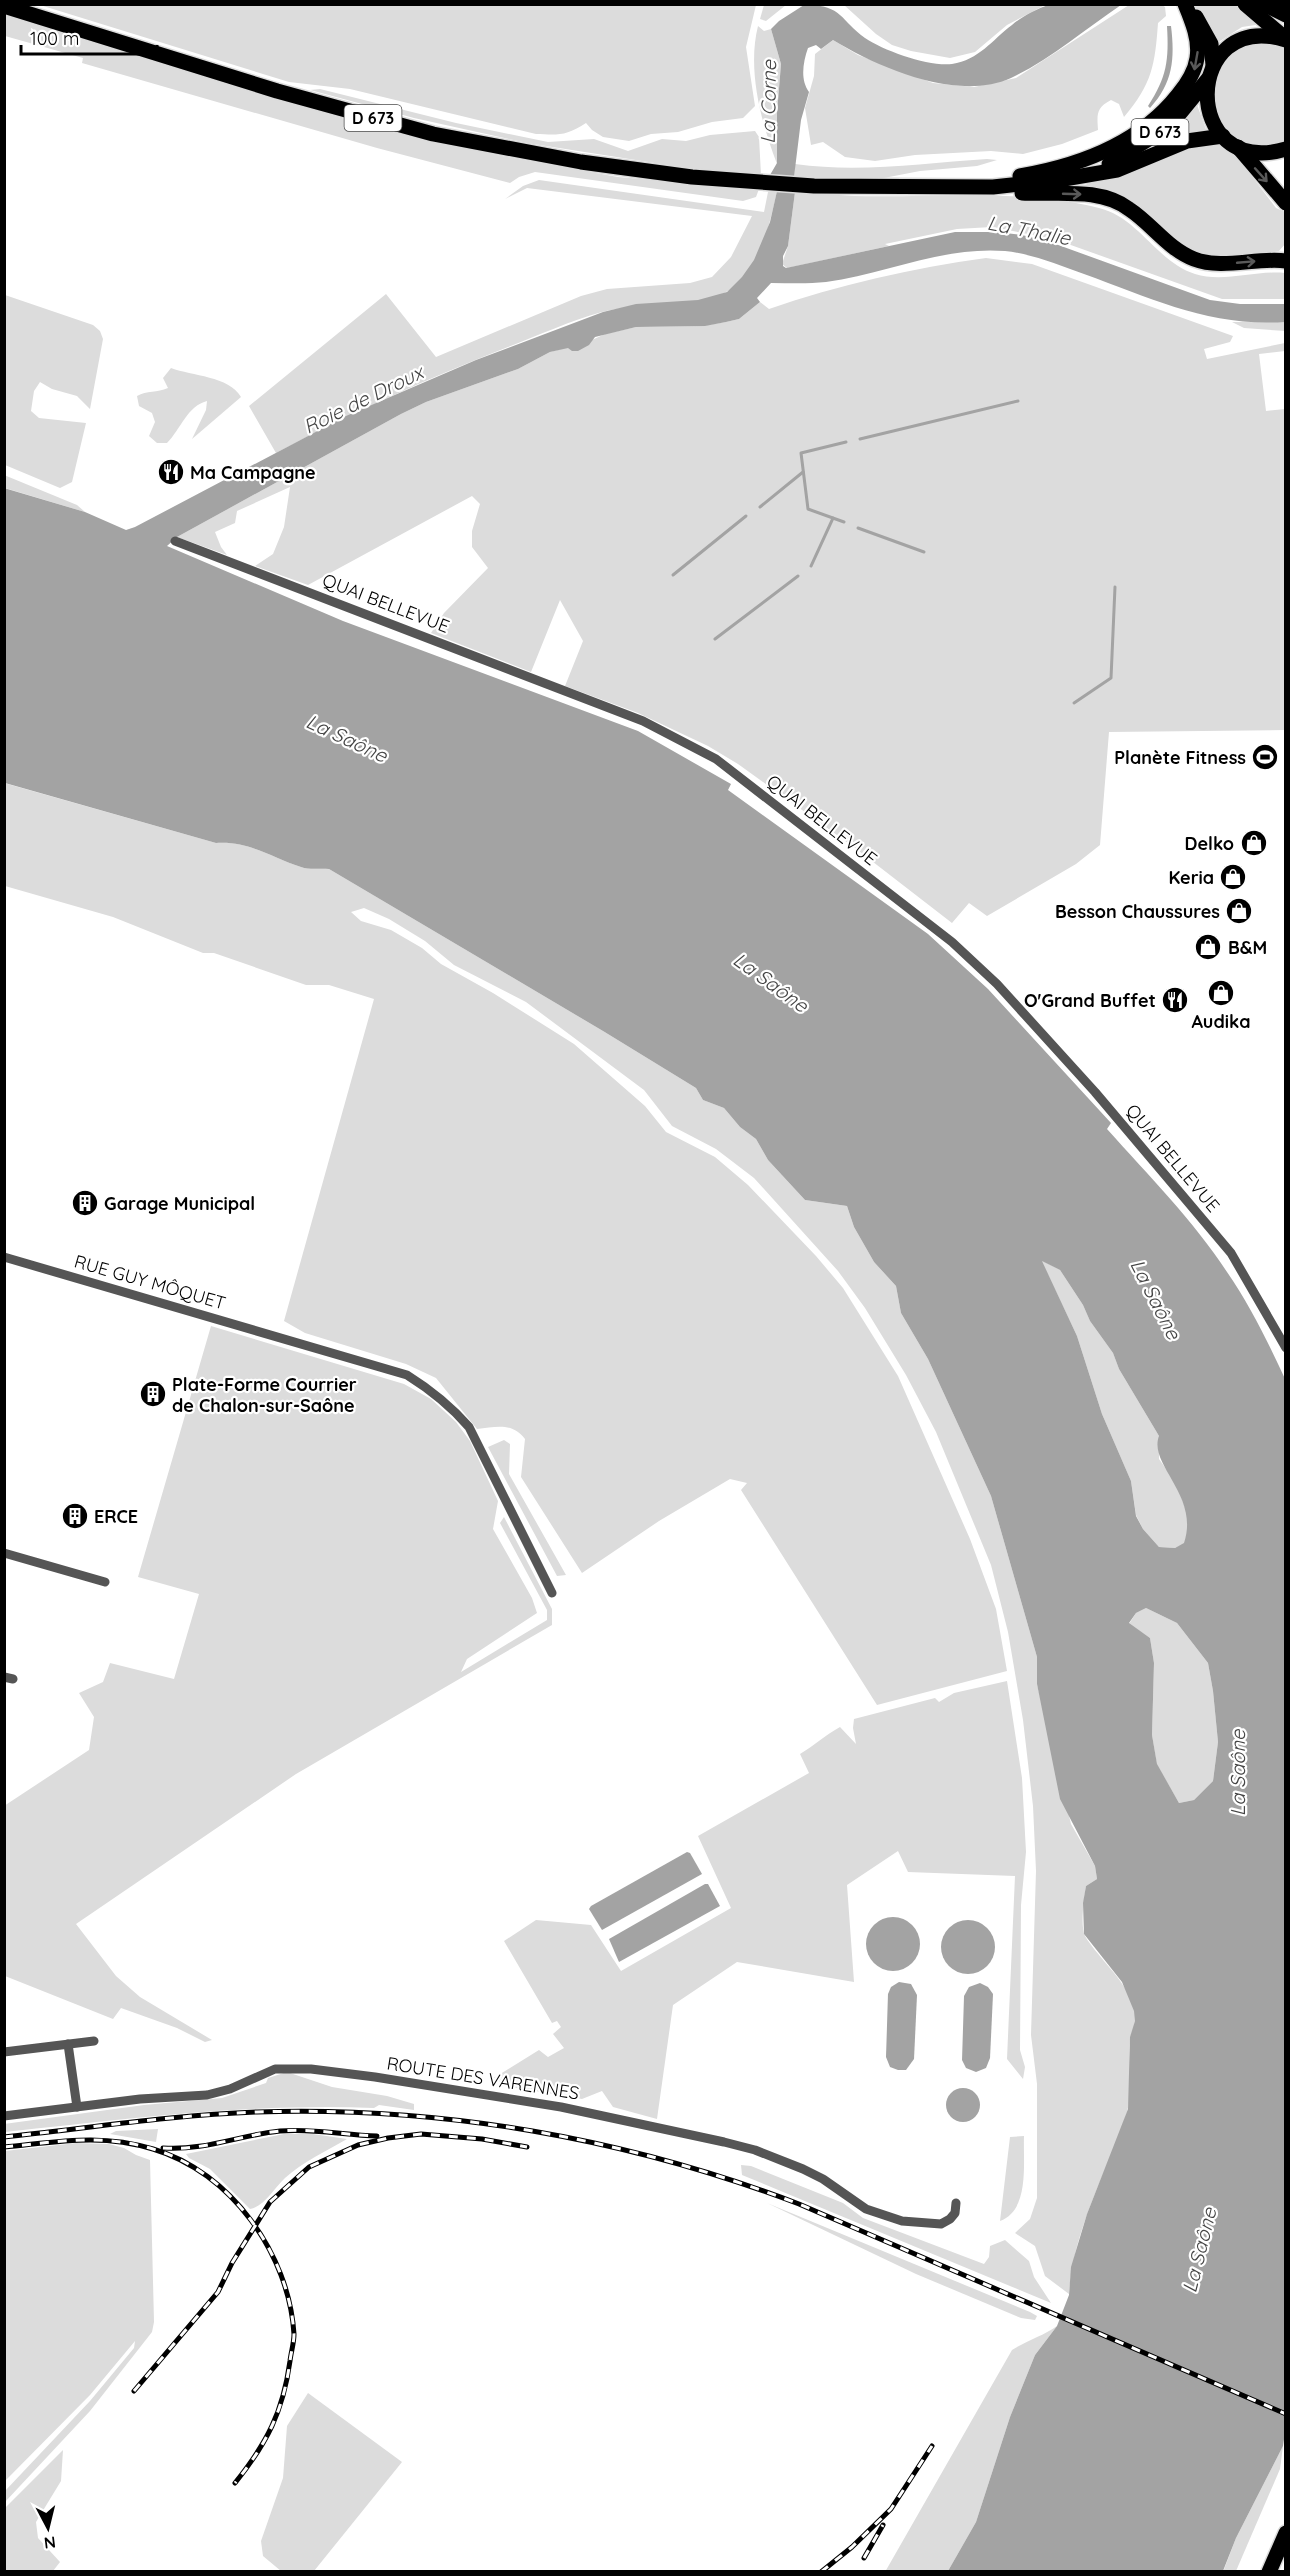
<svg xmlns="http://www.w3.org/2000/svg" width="1290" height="2576" viewBox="0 0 1290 2576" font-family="Quicksand,sans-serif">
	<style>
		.green { fill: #dcdcdc }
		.water { fill: #a3a3a3; fill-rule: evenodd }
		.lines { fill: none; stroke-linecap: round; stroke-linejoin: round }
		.stream { stroke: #a3a3a3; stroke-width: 3 }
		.primary-casing { stroke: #dbdbdb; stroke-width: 18 }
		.street { stroke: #555; stroke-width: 9 }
		.primary { stroke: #000; stroke-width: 15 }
		.rail-casing { stroke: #000; stroke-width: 5 }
		.rail { stroke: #fff; stroke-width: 3; stroke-dasharray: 9; stroke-linecap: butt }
		.oneway { stroke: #595959 }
		.labels { text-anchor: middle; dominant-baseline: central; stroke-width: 4.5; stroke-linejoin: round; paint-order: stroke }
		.shield { fill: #fff; stroke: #4c4c4c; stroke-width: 1.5 }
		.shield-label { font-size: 16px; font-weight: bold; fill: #000 }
		.poi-label { font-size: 18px; font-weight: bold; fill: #000; stroke: #fff; text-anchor: start }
		.street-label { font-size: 18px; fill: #000; stroke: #fff }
		.water-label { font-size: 20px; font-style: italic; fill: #444; stroke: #fff }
	</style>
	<rect width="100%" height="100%" fill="#fff"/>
	<g class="green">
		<path d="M40 5H756L746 47 755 106 743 118 712 122 678 132 651 134 629 141 603 137 592 130 586 123C566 136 559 135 536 134L350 89 289 82Z"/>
		<path d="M764 5V4L786 5 766 21 760 19Z"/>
		<path d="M844 5 1045 4V5L1007 25 975 52 950 58 911 51 892 45 876 34Z"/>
		<path d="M1129 5H1162L1165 7 1166 16 1158 23C1155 65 1152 84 1124 117L1119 104 1111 100C1096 108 1097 114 1098 130L1062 144 1023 154 991 151 915 155 875 161 845 157 823 142 811 145 805 108 814 76 815 54 833 40 858 55 933 83 974 87 1016 78Z"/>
		<path d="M1193 5H1239L1262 24 1242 27 1217 43Z"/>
		<path d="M4 14 374 128 502 156 618 177 759 189 756 197 743 201 535 172 519 177 510 183 377 148 82 63 83 58 5 36Z"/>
		<path d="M758 26 764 31 771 29 781 64 777 113V164C761 122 747 70 758 26Z"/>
		<path d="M1247 43 1285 46 1284 142 1254 146 1228 134 1219 124 1210 93 1226 55Z"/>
		<path d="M320 89 456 123 548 142 594 139 628 151 662 139 686 141 710 135 755 131 759 137 761 175H742L674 166 527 143 414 118 310 90Z"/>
		<path d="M1196 102 1207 132 1158 146 1155 142Z"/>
		<path d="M1216 143 1238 158 1276 208 1285 212V244L1279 251 1225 258 1193 253 1080 190 1082 186 1180 149Z"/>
		<path d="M987 159 997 160 977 166 920 171 858 183 794 177 795 164C860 173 923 163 987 159Z"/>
		<path d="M539 180 764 212 768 192 777 191C770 224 759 272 728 291 702 307 634 303 602 312 570 321 539 335 508 347 429 378 351 413 276 453L249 406 386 294 436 357 581 296 607 289 690 283 712 277 731 257 752 216 527 188 505 199 523 186Z"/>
		<path d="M795 192C815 193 835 195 854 196 936 198 1019 188 1099 208 1138 217 1157 262 1195 274 1223 283 1256 270 1285 273V299H1222L1054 239 992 227 957 229 885 244 889 246 787 268 782 264 788 246Z"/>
		<path d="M986 258 1032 264 1233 336 1230 342 1204 349 1207 359 1285 343V351L1259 354 1266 411 1285 409V730L1109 732 1100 845 1076 864 987 916 969 903 952 923 855 848 738 764 708 746 638 713 565 686 583 641 560 600 531 672 431 633 444 613 488 568 472 547V531L480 504 472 496 308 585 255 566 273 554 284 527 290 487 237 511 235 523 215 532 221 547 227 555 177 537 401 414 426 402 518 369 550 352 592 340 605 334 636 327 701 326 726 322 739 319 760 302 769 309C838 285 913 268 986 258Z"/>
		<path d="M5 295 93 325 100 331 103 339 90 409 77 396 52 389 40 382 34 391 31 411 39 418 86 423 72 482 60 488 5 465Z"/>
		<path d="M1232 322H1285V331L1244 328Z"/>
		<path d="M171 368C192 376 229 376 241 397L192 439 206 410 207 401C187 406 181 429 167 443H157L149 436 155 422 152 413 139 406 137 396C147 390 157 393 168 388L163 378Z"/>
		<path d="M4 475 77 505 85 512 5 488Z"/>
		<path d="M4 783 216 843C250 841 270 857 301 867 309 870 320 868 329 869L603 1031 696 1088 703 1100 724 1108 740 1127 756 1139 768 1160 805 1200 847 1206 854 1227 874 1262 896 1286 901 1313 928 1359 991 1496 1037 1657V1684L1071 1824 1095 1866 1097 1879 1086 1886C1084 1898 1080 1926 1085 1936 1098 1959 1139 1991 1135 2021 1135 2027 1131 2033 1130 2039 1128 2061 1133 2092 1127 2112 1107 2173 1073 2229 1069 2294L1045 2276 1035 2246 1015 2233 1030 2219 1037 2198V2084L1031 2035 1036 1871 1033 1806 1023 1720 1008 1632 991 1565 936 1432 906 1375 865 1308 838 1271 754 1178 716 1149 672 1126 644 1090 526 1002 454 965 425 941 389 919 364 908 351 912 361 921 391 930 422 948 441 964 493 993 574 1044 645 1106 666 1132 715 1157 748 1185 816 1256 843 1288 898 1376 970 1539 996 1609 1007 1671 877 1705 741 1490 747 1483 730 1479 659 1521 582 1573 521 1477 525 1439C512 1422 496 1427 477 1429L436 1378 406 1364 305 1333 284 1321 374 999 329 985H306L214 953H203L113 917 5 886Z"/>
		<path d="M1041 1260 1060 1270 1083 1305 1090 1321 1113 1353 1119 1369 1159 1436V1459L1176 1483 1186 1510 1189 1530 1184 1544 1175 1548 1159 1547 1143 1529 1136 1515 1131 1481 1102 1414 1077 1336Z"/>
		<path d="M211 1326 404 1384 431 1399 456 1422 470 1441 498 1501 493 1529 532 1598 537 1613 467 1659 461 1672 547 1620V1610L500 1523 504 1517 552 1609V1625L296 1774 76 1924 116 1976 140 1997 212 2040 205 2042 177 2028 121 2008 113 2019 5 1976 4 1806 89 1750 94 1717 79 1693 103 1682 110 1663 174 1679 199 1594 138 1577Z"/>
		<path d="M504 1440 510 1444 509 1474 566 1575 557 1576 488 1447Z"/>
		<path d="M1146 1608 1177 1623 1208 1663 1213 1691 1218 1742 1213 1781 1194 1800 1179 1803 1157 1765 1152 1735 1154 1663 1150 1638 1129 1624 1136 1613Z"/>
		<path d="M1007 1681 1022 1778 1026 1852 1021 1905 1020 2050 1025 2067 1023 2079 1007 2059 1015 1876 908 1872 898 1851 847 1885 854 1982 737 1962 673 2005 657 2119 613 2107 602 2091 582 2099 512 2087 492 2079 539 2050 548 2057 564 2048 553 2034 561 2027 557 2021 552 2023 504 1941 536 1920 591 1925 621 1971 731 1908 698 1836 809 1773 800 1754C814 1746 825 1735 840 1727L856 1744 853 1728 854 1719 935 1698 939 1702 954 1693Z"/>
		<path d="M287 2072 332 2087 387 2096 414 2104V2110L379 2105 374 2108C250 2103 127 2119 5 2132L4 2124 144 2105 222 2098 266 2083 268 2078Z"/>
		<path d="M158 2129 156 2142 110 2134 116 2131Z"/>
		<path d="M284 2134H313L347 2139C326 2151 303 2162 285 2178 275 2187 264 2207 250 2209L210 2169 189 2158 186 2154Z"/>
		<path d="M1024 2136C1023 2163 1030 2210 1000 2221L1010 2137Z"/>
		<path d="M76 2143 109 2144 124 2148 136 2155 150 2160 154 2322 152 2332 90 2411 5 2502V2491L90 2401 134 2348 135 2341 90 2395 5 2481V2151Z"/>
		<path d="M741 2165 751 2166 843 2203 863 2218 984 2264 989 2257 990 2246 1005 2240 1029 2261 1034 2277 1051 2303 742 2175Z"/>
		<path d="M767 2203 1030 2312 1037 2316 1035 2320 1021 2318 916 2274Z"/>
		<path d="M1057 2326 1035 2355 1010 2417 976 2522 948 2571 885 2572 1012 2350C1028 2340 1043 2336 1057 2326Z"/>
		<path d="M308 2393 402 2462 314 2571H281L263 2556 261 2541 283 2478 287 2426Z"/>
		<path d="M1283 2446 1280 2469 1236 2571 1223 2572 1236 2538Z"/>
		<path d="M63 2450 61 2481 36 2522 38 2538 60 2562 53 2571H5V2508Z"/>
	</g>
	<g class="water">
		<path d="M804 5C842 4 840 20 865 38 884 51 930 67 952 64 979 60 992 40 1012 25 1021 17 1037 9 1048 5 1062 0 1104 5 1121 5 1085 29 1050 60 1011 78 958 102 879 68 833 40L821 49 816 45 808 48C803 62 800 80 809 92L801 120 794 177 770 175 777 163V113L781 64 771 29 779 21Z"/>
		<path d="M1167 26H1171C1175 59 1173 83 1150 108L1148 106C1167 77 1169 60 1167 26Z"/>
		<path d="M777 191 795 192 788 246 783 256V266L786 268 955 232H997L1022 235 1050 242 1210 300 1240 304H1285V322C1210 327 1153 299 1084 274 1058 265 1033 254 1005 251 943 246 886 274 826 282 808 284 789 283 771 283L757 298 760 302 739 319 726 322 705 326 636 327 595 337 589 345 578 351H572L568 348 550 352 518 369 426 402 401 414 177 537 167 546 343 621 638 731 731 784 728 790 928 934 988 989 1111 1123 1107 1129C1148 1175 1193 1220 1227 1272 1250 1305 1269 1344 1286 1381V2426L1283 2446 1236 2538 1223 2571H948L976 2522 1010 2417 1035 2355 1057 2326 1069 2295 1071 2267 1087 2214 1128 2109 1130 2037 1135 2021 1134 2011 1122 1982 1084 1934 1083 1903 1086 1886 1097 1879 1095 1866 1060 1799 1037 1684V1657L991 1496 928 1359 901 1313 896 1286 874 1262 854 1227 847 1206 805 1200 768 1160 756 1139 740 1127 724 1108 703 1100 696 1088 603 1031 329 869C320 868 309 870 301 867 270 857 250 841 216 843L5 783 4 488 85 512 126 530 135 527 346 416 476 360 603 312 636 304 698 300 727 292 742 277 754 260 770 222ZM1042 1261 1060 1270 1083 1305 1090 1321 1113 1353 1119 1369 1159 1436C1148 1465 1200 1495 1184 1543L1175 1548 1159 1547 1143 1529 1136 1516 1131 1481 1102 1414 1077 1336ZM1146 1608 1177 1623 1208 1663 1213 1691 1218 1742 1213 1781 1194 1800 1179 1803 1157 1764 1152 1735 1154 1663 1150 1638 1129 1623 1136 1613Z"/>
		<path d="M687 1852 690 1853 702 1874 602 1930 589 1909 591 1906Z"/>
		<path d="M705 1884H708L720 1906 619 1962 609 1939Z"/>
		<circle cx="893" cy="1944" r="27"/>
		<circle cx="968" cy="1947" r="27"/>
		<path d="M899 1982 911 1984 917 1995 914 2059 906 2070H898L890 2067 886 2057 888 1994 891 1987Z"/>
		<path d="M980 1983 988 1987 993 1994 990 2058 986 2068 976 2072 966 2068 962 2060 964 1996 969 1987Z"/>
		<circle cx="963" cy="2105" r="17"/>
	</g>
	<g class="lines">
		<g class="stream">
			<path d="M860 439 1018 401"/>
			<path d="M760 507 803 472"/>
			<path d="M844 522 808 509 801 453 846 442"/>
			<path d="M858 528 924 552"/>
			<path d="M811 566 833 518"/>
			<path d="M673 575 746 516"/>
			<path d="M715 639 798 576"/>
			<path d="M1074 703 1111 678 1115 587"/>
		</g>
		<g class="primary-casing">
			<g id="primary">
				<path d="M1245 4 1286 39"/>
				<path d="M1264 4 1286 15"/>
				<path d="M4 6 277 91 433 134 581 162 692 177 814 186 993 187 1058 180 1117 170 1187 141 1223 136"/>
				<path d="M1196 17 1211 44 1213 65"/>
				<path d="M1286 40C1182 8 1180 180 1286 149"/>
				<path d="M1238 147 1286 203"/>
				<path d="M1109 164 1160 132 1181 112 1208 79"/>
				<path d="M1020 176C1079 166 1140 143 1178 95 1187 84 1195 72 1197 58 1200 40 1192 21 1185 4"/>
				<path d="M1022 193C1057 195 1100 187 1129 209 1152 224 1168 249 1194 259 1223 270 1256 257 1286 261"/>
				<path d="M1269 2572 1286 2533"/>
			</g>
		</g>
		<g class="street">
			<path d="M175 541 643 721 716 759 952 942 997 984 1095 1092 1231 1253 1286 1348"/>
			<path d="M4 1257 407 1375C431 1390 450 1405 469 1427L552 1593"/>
			<path d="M4 1553 105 1582"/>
			<path d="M4 1677 13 1679"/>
			<path d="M68 2044 77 2107"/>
			<path d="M4 2052 94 2041"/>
			<path d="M4 2116 140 2099 207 2095 230 2089 275 2069H311L375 2077 561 2107 724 2142 755 2150 803 2169 823 2179 866 2209 902 2221 941 2224 950 2219 955 2213 956 2203"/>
		</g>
		<use href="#primary" class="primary"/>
		<g class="rail-casing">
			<g id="rail">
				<path d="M4 2137C89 2128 173 2115 257 2112 442 2106 626 2138 799 2204L1286 2414"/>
				<path d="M4 2147C58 2142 100 2133 153 2149 231 2172 289 2254 294 2334 294 2343 291 2352 290 2361 283 2412 267 2443 235 2483"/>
				<path d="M163 2148C204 2151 240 2135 280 2131 312 2128 344 2135 377 2136"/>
				<path d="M134 2391 218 2292 232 2263 270 2202 309 2167 358 2145 388 2138 421 2134 482 2139 527 2147"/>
				<path d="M864 2558 883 2525"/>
				<path d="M821 2572 852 2547 891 2509 932 2446"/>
			</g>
		</g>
		<use href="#rail" class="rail"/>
	</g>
	<defs><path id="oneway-shaft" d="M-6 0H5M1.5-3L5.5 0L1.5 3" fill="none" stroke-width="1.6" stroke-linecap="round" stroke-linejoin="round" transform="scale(1.5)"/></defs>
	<g class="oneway">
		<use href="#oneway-shaft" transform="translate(1196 61) rotate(100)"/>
		<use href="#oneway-shaft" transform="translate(1261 175) rotate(48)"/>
		<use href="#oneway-shaft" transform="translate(1072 194) rotate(2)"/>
		<use href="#oneway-shaft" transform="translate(1246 262) rotate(-5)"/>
	</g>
	<defs>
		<g id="restaurant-disc" transform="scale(1.35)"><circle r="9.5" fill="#000" stroke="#fff"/><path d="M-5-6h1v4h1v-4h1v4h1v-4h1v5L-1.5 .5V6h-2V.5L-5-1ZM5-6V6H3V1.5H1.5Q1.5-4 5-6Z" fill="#fff"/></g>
		<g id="stadium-disc" transform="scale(1.35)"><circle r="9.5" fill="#000" stroke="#fff"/><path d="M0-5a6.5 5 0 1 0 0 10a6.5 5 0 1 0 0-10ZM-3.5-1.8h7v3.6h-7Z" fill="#fff"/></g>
		<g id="shop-disc" transform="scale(1.35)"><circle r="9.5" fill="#000" stroke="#fff"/><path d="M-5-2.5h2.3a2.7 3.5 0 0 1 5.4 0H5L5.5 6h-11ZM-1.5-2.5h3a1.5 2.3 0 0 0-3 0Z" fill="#fff"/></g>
		<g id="building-disc" transform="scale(1.35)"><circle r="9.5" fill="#000" stroke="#fff"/><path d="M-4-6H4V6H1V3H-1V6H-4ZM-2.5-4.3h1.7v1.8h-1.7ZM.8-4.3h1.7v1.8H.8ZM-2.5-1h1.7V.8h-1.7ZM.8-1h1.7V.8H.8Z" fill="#fff"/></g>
	</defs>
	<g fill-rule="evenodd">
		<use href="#restaurant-disc" x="171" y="472"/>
		<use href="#stadium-disc" x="1265" y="757"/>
		<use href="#shop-disc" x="1254" y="843"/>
		<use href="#shop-disc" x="1233" y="877"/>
		<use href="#shop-disc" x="1239" y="911"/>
		<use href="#shop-disc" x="1208" y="947"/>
		<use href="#shop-disc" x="1221" y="993"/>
		<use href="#restaurant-disc" x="1175" y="1000"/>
		<use href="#building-disc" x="85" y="1203"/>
		<use href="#building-disc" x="153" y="1394"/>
		<use href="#building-disc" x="75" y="1516"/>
	</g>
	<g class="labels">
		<g class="shield">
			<rect x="344.5" y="105" width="57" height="26" rx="4.5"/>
			<rect x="1131.5" y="119" width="57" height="26" rx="4.5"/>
		</g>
		<g class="shield-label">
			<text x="373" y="118">D 673</text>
			<text x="1160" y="132">D 673</text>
		</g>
		<g class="poi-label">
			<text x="190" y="472">Ma Campagne</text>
			<text x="1246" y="757" text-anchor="end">Planète Fitness</text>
			<text x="1234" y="843" text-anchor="end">Delko</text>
			<text x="1214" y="877" text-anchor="end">Keria</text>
			<text x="1220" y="911" text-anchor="end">Besson Chaussures</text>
			<text x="1228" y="947">B&amp;M</text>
			<text x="1156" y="1000" text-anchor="end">O'Grand Buffet</text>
			<text x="1221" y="1021" text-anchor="middle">Audika</text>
			<text x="104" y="1203">Garage Municipal</text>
			<text x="172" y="1384">Plate-Forme Courrier<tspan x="172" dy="21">de Chalon-sur-Saône</tspan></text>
			<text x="94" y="1516">ERCE</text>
		</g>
		<g class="street-label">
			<text transform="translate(386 603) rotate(21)">QUAI BELLEVUE</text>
			<text transform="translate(822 820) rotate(38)">QUAI BELLEVUE</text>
			<text transform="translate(1173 1158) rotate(50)">QUAI BELLEVUE</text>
			<text transform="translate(150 1282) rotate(16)">RUE GUY MÔQUET</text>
			<text transform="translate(483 2078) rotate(9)">ROUTE DES VARENNES</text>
		</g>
		<g class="water-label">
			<text transform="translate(768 102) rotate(-89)">La Corne</text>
			<text transform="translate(1029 230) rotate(11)">La Thalie</text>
			<text transform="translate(363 399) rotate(-26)">Roie de Droux</text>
			<text transform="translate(347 738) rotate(25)">La Saône</text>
			<text transform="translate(771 982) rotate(36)">La Saône</text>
			<text transform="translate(1156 1299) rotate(63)">La Saône</text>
			<text transform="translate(1237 1773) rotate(-90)">La Saône</text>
			<text transform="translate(1199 2250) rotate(-76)">La Saône</text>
		</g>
	</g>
	<rect width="1290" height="2576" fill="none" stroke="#000000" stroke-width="12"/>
	<g transform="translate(48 2528) rotate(173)" stroke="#ffffff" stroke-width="4.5" paint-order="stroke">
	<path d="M0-4.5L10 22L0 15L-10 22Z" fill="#000000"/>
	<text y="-9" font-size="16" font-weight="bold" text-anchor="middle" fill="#000000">N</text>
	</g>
	<path d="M21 45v9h136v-9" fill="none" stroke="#000000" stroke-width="3"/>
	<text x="30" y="45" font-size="18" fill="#000000" stroke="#ffffff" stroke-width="4.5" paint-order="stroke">100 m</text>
</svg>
